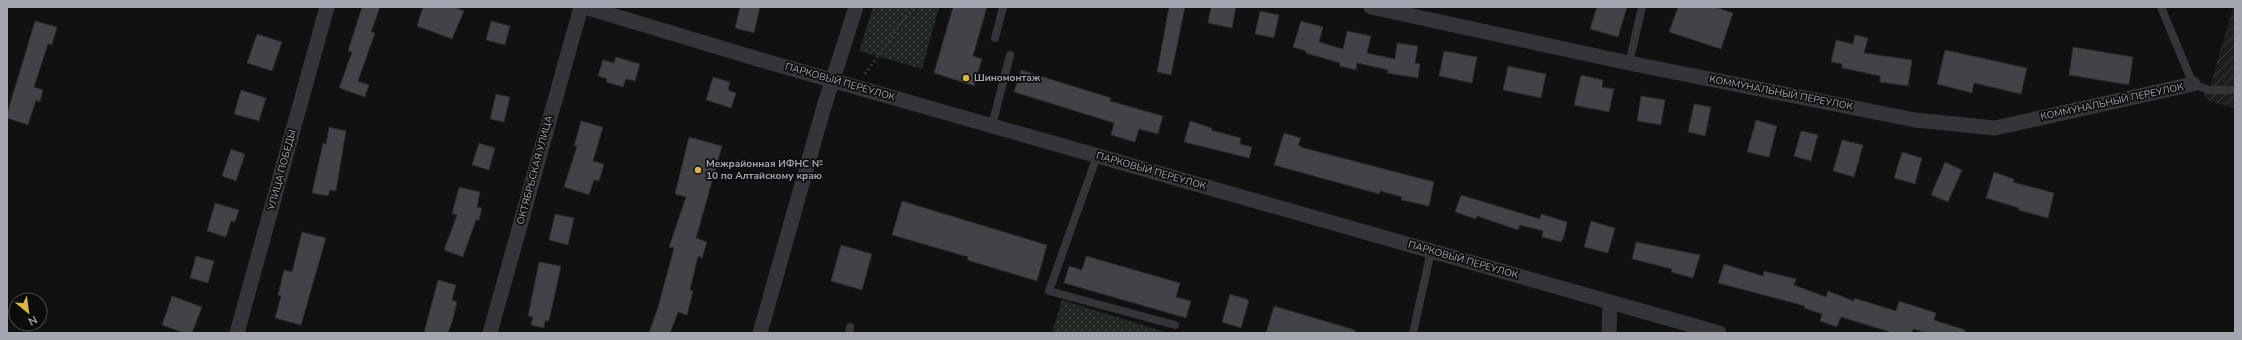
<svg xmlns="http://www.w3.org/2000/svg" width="2242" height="340" viewBox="0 0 2242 340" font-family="'Nunito Sans',sans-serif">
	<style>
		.industrial { fill: url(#industrial-furrows) }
		.grass { fill: url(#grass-dots) }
		.building { fill: #434347; stroke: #2b2b2e }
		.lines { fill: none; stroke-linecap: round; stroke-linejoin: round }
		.path { stroke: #3a3b3f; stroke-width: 2.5; stroke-dasharray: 2 3; stroke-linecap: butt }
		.service { stroke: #343539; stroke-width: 8 }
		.minor { stroke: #343539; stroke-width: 15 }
		.poi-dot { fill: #dcb73f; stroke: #0c0c0d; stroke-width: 1.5 }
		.labels { text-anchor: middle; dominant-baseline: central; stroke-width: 3.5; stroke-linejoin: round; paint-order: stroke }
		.poi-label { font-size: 10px; font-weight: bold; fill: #a4a6b1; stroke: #0c0c0d; text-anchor: start }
		.street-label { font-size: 10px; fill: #a4a6b1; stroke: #0c0c0d }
	</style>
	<defs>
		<pattern id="industrial-furrows" width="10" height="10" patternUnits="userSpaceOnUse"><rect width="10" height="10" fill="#1d1d1f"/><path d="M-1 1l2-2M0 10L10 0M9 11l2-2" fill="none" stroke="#3b3b3d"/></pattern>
		<pattern id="grass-dots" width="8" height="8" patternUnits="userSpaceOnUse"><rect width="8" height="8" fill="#202621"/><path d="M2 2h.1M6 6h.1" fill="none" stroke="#3d423f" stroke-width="1.8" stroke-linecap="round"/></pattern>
	</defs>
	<rect width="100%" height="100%" fill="#111112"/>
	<path class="industrial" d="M2233 7H2235V108L2208 101 2204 94 2209 90Z"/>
	<g class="grass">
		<path d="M873 7H939L922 69 859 51Z"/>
		<path d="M1062 300 1165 332V333H1052Z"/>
	</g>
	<g class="building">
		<path d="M362 7H380L371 32 375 33 358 81 369 85 365 97 339 88 352 52 348 51Z"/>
		<path d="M423 7H455L464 11 452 39 417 26Z"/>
		<path d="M740 7H760L754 33 735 28Z"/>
		<path d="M953 7H987L973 56 982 59 974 86 934 73Z"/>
		<path d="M1169 7H1185L1171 75 1157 72Z"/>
		<path d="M1211 7H1236L1232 28 1208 23Z"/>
		<path d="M1597 7H1627L1618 37 1590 29Z"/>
		<path d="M1678 7H1715L1733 13 1721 49 1669 32Z"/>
		<path d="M1260 11 1279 15 1274 38 1255 34Z"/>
		<path d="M35 21 57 27 52 45 48 44 34 87 43 90 40 102 36 100 28 125 7 118V114Z"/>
		<path d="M491 21 510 26 505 45 486 40Z"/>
		<path d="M1301 21 1323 27 1319 42 1343 49 1347 31 1371 36 1367 53 1395 59 1397 43 1418 46 1415 63 1420 64 1418 78 1387 73 1388 70 1357 63 1356 70 1339 66 1340 63 1306 53V51L1293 47Z"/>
		<path d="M257 34 282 42 272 71 247 63Z"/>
		<path d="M1855 35 1868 38 1864 53 1912 60 1908 86 1880 82V76L1842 68V64L1831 62 1836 40 1853 44Z"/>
		<path d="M2073 47 2133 57 2129 85 2069 75Z"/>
		<path d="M1945 50 2027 68 2021 94 1974 83 1972 93 1937 84Z"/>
		<path d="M1444 51 1477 57 1472 83 1439 76Z"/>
		<path d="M616 57 640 64 635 81 626 79 623 87 606 82 607 79 598 76 603 60 614 63Z"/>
		<path d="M1508 66 1546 74 1541 98 1503 90Z"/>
		<path d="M1021 70 1111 98 1110 101 1163 116 1158 134 1139 129 1135 142 1111 135 1114 123 1014 92Z"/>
		<path d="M1581 75 1603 80 1602 87 1614 89 1609 112 1574 105Z"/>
		<path d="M713 77 730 82 728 90 736 93 731 108 706 100Z"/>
		<path d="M241 90 266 98 259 121 234 114Z"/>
		<path d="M496 94 510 97 504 122 490 119Z"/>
		<path d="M1641 96 1665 100 1661 125 1637 121Z"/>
		<path d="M1694 104 1711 107 1705 136 1688 132Z"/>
		<path d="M1756 120 1777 126 1769 157 1747 152Z"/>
		<path d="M581 121 603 127 593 161 604 164 599 181 594 180 589 195 564 187 577 146H574Z"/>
		<path d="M1190 121 1212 128 1211 130 1241 138 1240 144 1252 147 1249 158 1184 142Z"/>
		<path d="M329 127 346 131 336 191 330 190 328 196 312 193 323 143 326 144Z"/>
		<path d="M1801 131 1818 135 1811 161 1794 156Z"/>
		<path d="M1284 133 1301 138 1298 145 1304 148 1434 182 1429 206 1401 200 1402 197 1380 191 1379 194 1274 165Z"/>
		<path d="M689 137 722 146 696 238 707 242 702 258 698 256 690 290 693 291 687 315 678 312 670 333H649L658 307 674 248 669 247 686 197 675 194Z"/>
		<path d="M1842 140 1863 145 1854 177 1833 171Z"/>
		<path d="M479 143 495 148 489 170 472 165Z"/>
		<path d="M231 149 245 154 236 181 222 176Z"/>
		<path d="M1902 152 1922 158 1915 184 1894 178Z"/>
		<path d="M1945 162 1962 170 1948 202 1931 195Z"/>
		<path d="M1994 172 2014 179 2013 182 2054 193 2048 218 2018 210 2019 208 1986 198Z"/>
		<path d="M459 187 480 192 477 207 482 208 479 220H476L463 257 444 250 457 215 452 214Z"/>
		<path d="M1461 195 1540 219 1541 214 1567 222 1564 237 1561 242 1542 237 1543 231 1520 225 1518 230 1477 216 1476 219 1455 212Z"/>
		<path d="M902 201 1047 245 1037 281 967 260 968 257 892 235Z"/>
		<path d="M215 203 239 210 235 222 231 221 226 237 207 231Z"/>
		<path d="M555 214 574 218 568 245 549 240Z"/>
		<path d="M1591 221 1615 228 1608 253 1584 247Z"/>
		<path d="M302 232 326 238 301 325 275 318 281 296 278 295 284 270 292 272Z"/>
		<path d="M1636 242 1700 255 1693 278 1671 272 1672 269 1632 259Z"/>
		<path d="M841 245 872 254 862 290 831 281Z"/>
		<path d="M196 256 214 261 208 283 190 278Z"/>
		<path d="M1086 256 1180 283 1176 297 1191 301 1186 318 1064 283 1069 266 1082 270Z"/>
		<path d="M539 262 561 266 549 321H545L544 328 531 325 533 317 528 316Z"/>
		<path d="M1724 264 1763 276 1764 271 1796 279 1794 285 1826 297 1828 291 1854 301V298L1896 311 1899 301 1936 313 1934 320 1965 330V333H1928L1913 329 1912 333H1893L1841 317 1837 327 1820 321 1822 314 1804 308 1805 306 1718 283Z"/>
		<path d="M438 280 456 285 452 300 457 302 452 322 448 333H424Z"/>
		<path d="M1230 294 1249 300 1241 328 1222 322Z"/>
		<path d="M172 296 202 307 192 333H184L162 325Z"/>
		<path d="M1274 306 1355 330V333H1266Z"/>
	</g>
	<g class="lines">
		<path class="path" d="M865 74 913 7"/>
		<g class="service">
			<path d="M2161 7 2193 84 2209 90H2235"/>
			<path d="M995 38 1003 7"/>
			<path d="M1629 63 1642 7"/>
			<path d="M992 126 1010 55"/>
			<path d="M1097 156 1049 291 1175 325"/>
			<path d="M849 333 850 327"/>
			<path d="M1413 333 1431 251"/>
		</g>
		<g class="minor">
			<path d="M585 7 768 62 1719 333"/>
			<path d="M1371 7 1629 63 1915 120 1995 128 2193 84"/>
			<path d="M237 333 327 7"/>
			<path d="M490 333 581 7"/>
			<path d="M760 333 823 110 856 7"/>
			<path d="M1609 333 1610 303"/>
		</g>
	</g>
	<g class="poi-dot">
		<circle cx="966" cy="78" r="4"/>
		<circle cx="698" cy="170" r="4"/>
	</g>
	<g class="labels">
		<g class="poi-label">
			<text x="974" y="78">Шиномонтаж</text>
			<text x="706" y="164">Межрайонная ИФНС №<tspan x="706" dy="12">10 по Алтайскому краю</tspan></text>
		</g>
		<g class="street-label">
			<text transform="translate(840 82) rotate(16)">ПАРКОВЫЙ ПЕРЕУЛОК</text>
			<text transform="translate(1781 93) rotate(11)">КОММУНАЛЬНЫЙ ПЕРЕУЛОК</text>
			<text transform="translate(2112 102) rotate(-12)">КОММУНАЛЬНЫЙ ПЕРЕУЛОК</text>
			<text transform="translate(282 170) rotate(-75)">УЛИЦА ПОБЕДЫ</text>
			<text transform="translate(535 170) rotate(-75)">ОКТЯБРЬСКАЯ УЛИЦА</text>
			<text transform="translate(1151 171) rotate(16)">ПАРКОВЫЙ ПЕРЕУЛОК</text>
			<text transform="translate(1463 260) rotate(16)">ПАРКОВЫЙ ПЕРЕУЛОК</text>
		</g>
	</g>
	<rect width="2242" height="340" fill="none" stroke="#a4a6b1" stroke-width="16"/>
	<g transform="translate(28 312) rotate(151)"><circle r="19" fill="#0c0c0d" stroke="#494a4f"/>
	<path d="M0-3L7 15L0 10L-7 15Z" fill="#dcb73f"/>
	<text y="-6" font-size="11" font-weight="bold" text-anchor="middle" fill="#a4a6b1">N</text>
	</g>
</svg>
